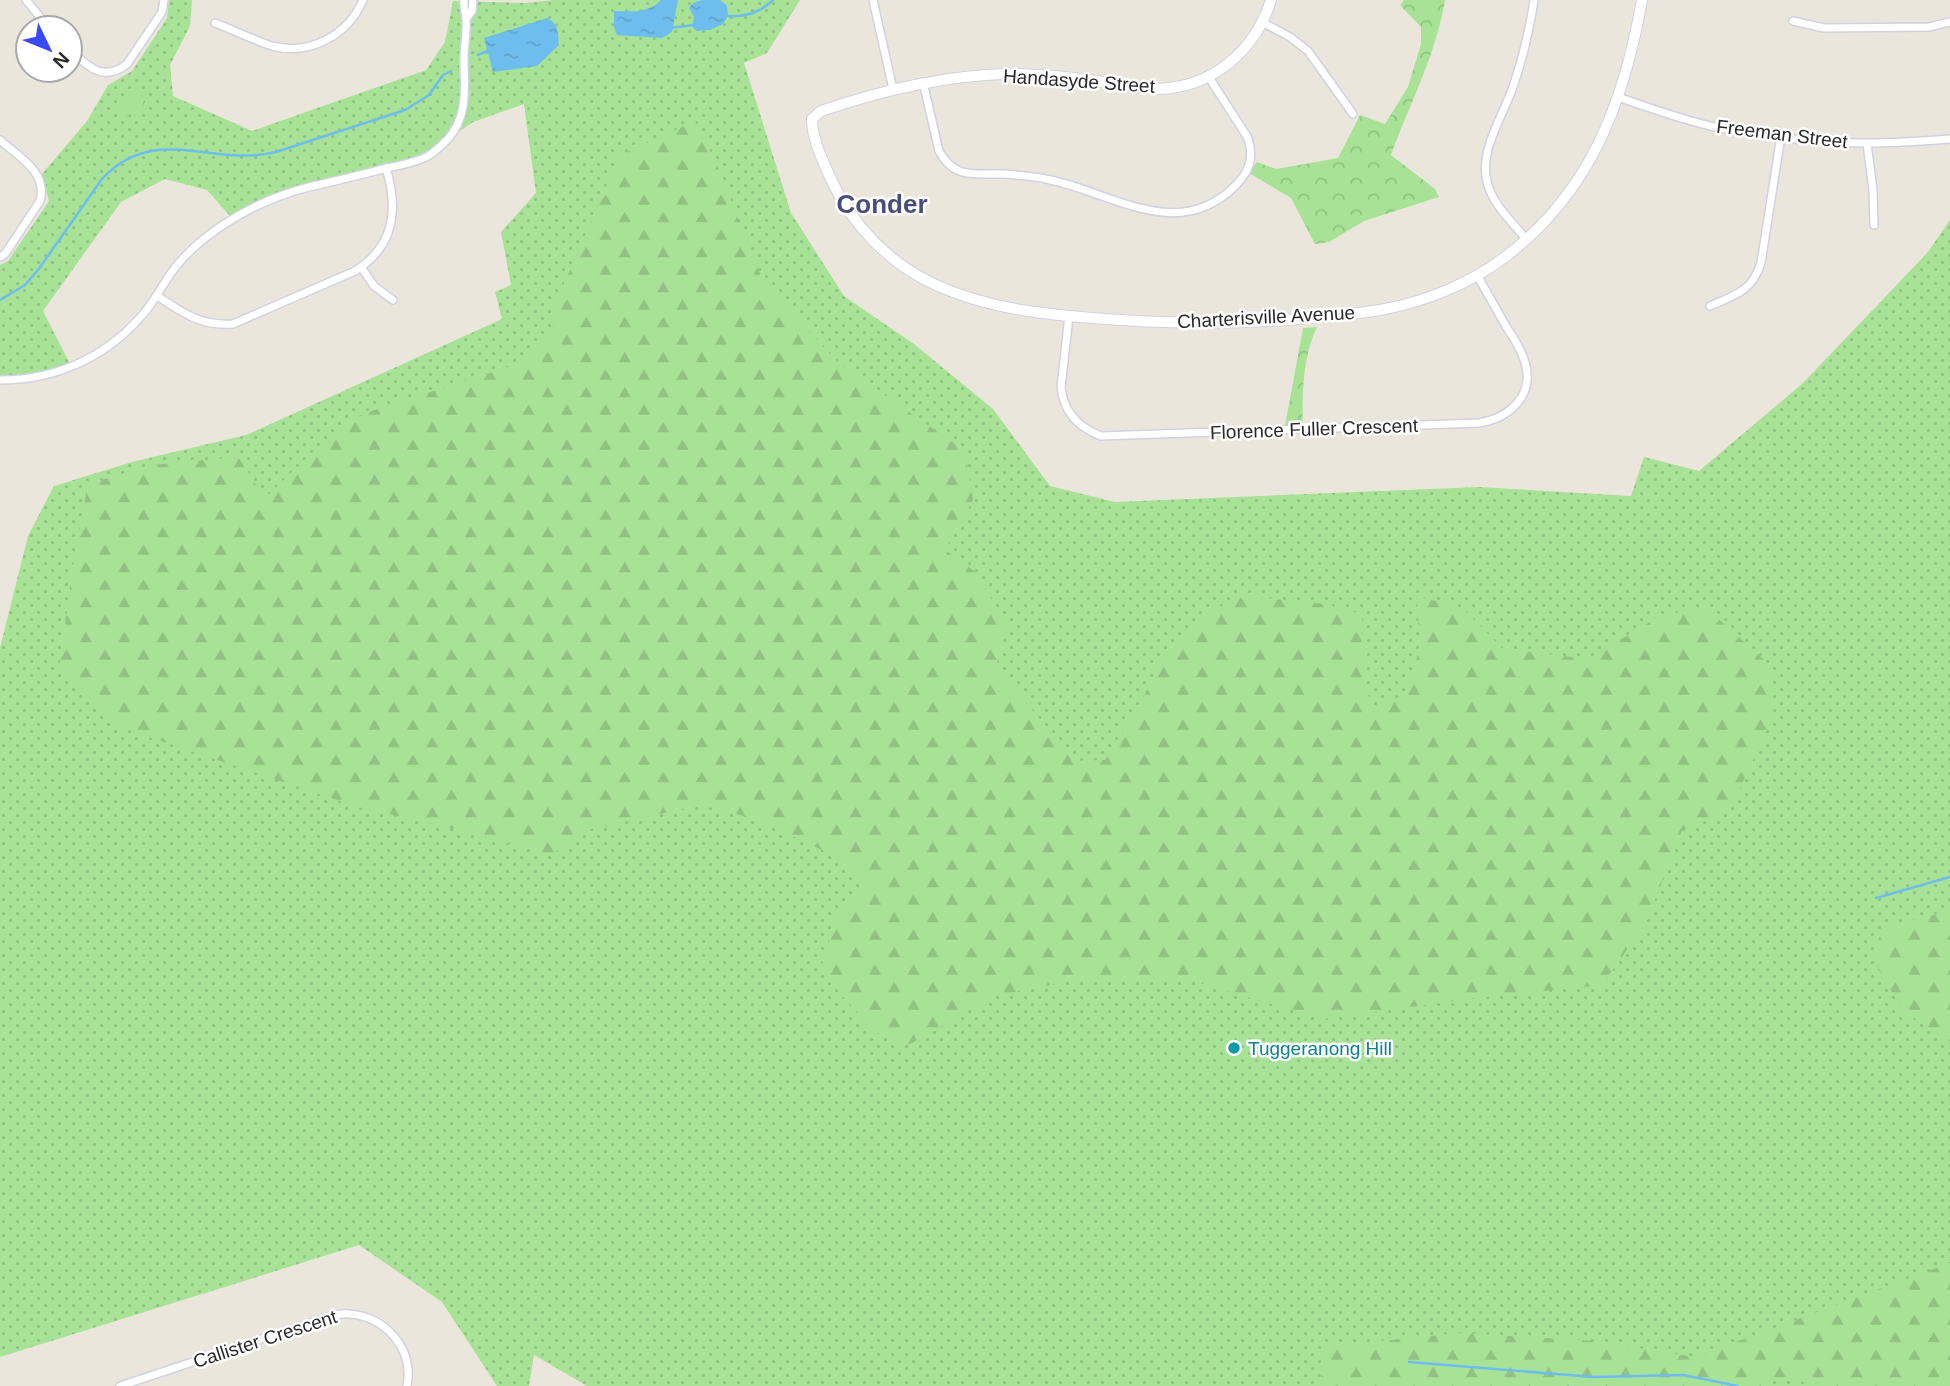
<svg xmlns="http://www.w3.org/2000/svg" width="1950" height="1386" viewBox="0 0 1950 1386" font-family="Helvetica,sans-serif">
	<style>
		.grass { fill: url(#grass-dots) }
		.forest { fill: url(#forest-firs) }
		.park { fill: url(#park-crowns) }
		.water { fill: url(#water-ripples) }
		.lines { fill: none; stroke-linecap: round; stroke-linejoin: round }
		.stream { stroke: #6dbeee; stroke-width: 2.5 }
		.street-casing { stroke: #d0d1e2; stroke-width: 10 }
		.secondary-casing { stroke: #d0d1e2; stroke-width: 12 }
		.street { stroke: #fff; stroke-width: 7 }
		.secondary { stroke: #fff; stroke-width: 10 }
		.culture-dot { fill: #0f9aa8; stroke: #fff; stroke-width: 2.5 }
		.labels { text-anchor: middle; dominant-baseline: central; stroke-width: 5; stroke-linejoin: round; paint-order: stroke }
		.street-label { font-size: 19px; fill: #292929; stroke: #fff }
		.culture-label { font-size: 19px; fill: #0d838f; stroke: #fff; text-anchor: start }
		.district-label { font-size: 26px; font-weight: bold; fill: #4a4d79; stroke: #fff }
	</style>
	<defs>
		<pattern id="grass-dots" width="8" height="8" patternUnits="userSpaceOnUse" patternTransform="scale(1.75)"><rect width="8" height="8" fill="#a8e297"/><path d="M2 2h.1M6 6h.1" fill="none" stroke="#91c282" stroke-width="1.8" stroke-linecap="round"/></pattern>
		<pattern id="forest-firs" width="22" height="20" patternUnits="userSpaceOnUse" patternTransform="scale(1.75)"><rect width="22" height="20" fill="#a8e297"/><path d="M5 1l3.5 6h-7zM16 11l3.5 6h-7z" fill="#91c282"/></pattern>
		<pattern id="park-crowns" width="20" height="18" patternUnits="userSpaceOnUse" patternTransform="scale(1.75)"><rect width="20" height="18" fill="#a8e297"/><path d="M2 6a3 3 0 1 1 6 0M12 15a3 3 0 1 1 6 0" fill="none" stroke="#91c282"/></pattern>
		<pattern id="water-ripples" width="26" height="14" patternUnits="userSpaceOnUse" patternTransform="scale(1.75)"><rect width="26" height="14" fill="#6dbeee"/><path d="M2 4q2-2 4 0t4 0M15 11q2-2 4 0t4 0" fill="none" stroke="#5ea3cc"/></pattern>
	</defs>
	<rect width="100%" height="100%" fill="#ebe6db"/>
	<path class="grass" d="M169 0H192L190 26 170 65 173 96 252 131 426 70 445 42 453 1 525 3 554 0H800L767 53 744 63 791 213 844 296 914 344 993 409 1050 486 1115 502 1479 487 1631 496 1644 457 1699 471 1803 383 1928 252 1950 220V1386H587L534 1355 529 1386H497L442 1302 359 1245 0 1357V648L28 536 54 486 132 462 246 435 502 319 495 292 511 285 501 232 536 193 524 104 473 122 426 154 289 188 230 216 207 190 165 179 121 202 43 311 71 366 8 379 0 378V265L8 261 49 201 42 174 87 121 108 85 132 71 167 18Z"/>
	<g class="forest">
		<path d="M695 121 717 165 764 284 839 363 965 451 973 500 945 550 977 573 1007 628 996 667 1075 761 1105 760 1144 696 1164 653 1203 615 1244 596 1325 604 1362 614 1364 682 1373 710 1405 695 1420 648 1417 596 1464 609 1503 649 1589 659 1661 615 1707 609 1770 665 1774 715 1729 812 1682 830 1646 923 1602 985 1477 998 1323 1019 1182 978 1170 981 1086 978 995 996 908 1045 875 1032 820 971 836 918 867 883 828 853 756 819 701 805 591 829 550 855 459 830 358 807 113 725 59 669 73 566 88 484 152 465 238 457 265 498 324 441 365 413 517 364 553 330 554 307 619 156Z"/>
		<path d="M1950 911V1040L1943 1037 1903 1011 1872 958 1883 927Z"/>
		<path d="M1950 1263V1386C1912 1386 1874 1386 1836 1386 1814 1385 1780 1374 1761 1386H1321L1325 1347 1459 1333 1594 1341 1695 1357Z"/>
	</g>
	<g class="park">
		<path d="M1404 0H1445C1436 55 1410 103 1391 155L1435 189 1439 197 1364 221 1329 242 1315 244 1291 198 1249 173 1257 162 1276 169 1338 158 1360 115 1385 124 1408 87 1421 44V27L1400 5Z"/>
		<path d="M138 92 145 98 143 107 125 118 117 114 122 100H131L132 95Z"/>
		<path d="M1317 327C1303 356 1302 392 1303 424L1285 426 1303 328Z"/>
	</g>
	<g class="water">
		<path d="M661 0H678L672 32 662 38 617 35 614 27V11C632 11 648 14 661 0Z"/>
		<path d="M702 0H720L727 6 728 16 723 24 710 30 696 31 692 26 694 17 689 8 693 3Z"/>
		<path d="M547 18C559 24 558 33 559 45L537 66 493 72 484 38Z"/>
	</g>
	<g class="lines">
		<g class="stream">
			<path d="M727 16C746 17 759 13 773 0"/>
			<path d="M669 28 694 25"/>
			<path d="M478 55 487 51"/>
			<path d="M0 300 25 285 38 270 102 179C155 122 213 168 276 152L405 110 429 95 443 75 451 71"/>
			<path d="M1876 898 1950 877"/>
			<path d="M1409 1362 1593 1377 1683 1375 1738 1386"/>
		</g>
		<g class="street-casing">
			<g id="street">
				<path d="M26 0 49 28"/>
				<path d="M873 0 893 89"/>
				<path d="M466 19 472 11 473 0"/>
				<path d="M1793 21 1824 28 1929 27 1950 22"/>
				<path d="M1262 22 1290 37 1308 51 1353 114"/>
				<path d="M215 23C234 30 253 40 272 46 310 56 348 35 363 0"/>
				<path d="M70 50C87 66 104 83 127 64L162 12 164 0"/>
				<path d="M923 82 939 151C955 180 974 173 1003 174 1017 175 1032 176 1046 179 1110 191 1177 244 1235 186 1250 171 1254 158 1248 138L1208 76"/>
				<path d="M1618 97C1650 108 1682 120 1715 127 1765 137 1819 143 1870 143 1896 143 1923 141 1950 139"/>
				<path d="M0 140C19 157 48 172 40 201L5 254 0 257"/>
				<path d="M1867 143 1873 190 1874 225"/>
				<path d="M1527 240C1512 222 1493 205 1487 182 1479 149 1504 115 1514 84 1523 57 1530 28 1534 0"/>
				<path d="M361 267 374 286 393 300"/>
				<path d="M157 296C184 313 199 326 233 324L355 271C394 247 399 210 386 168"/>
				<path d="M1710 306C1736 295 1752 291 1761 263L1781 136"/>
				<path d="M1069 316 1061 387C1064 413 1078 427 1101 436L1479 423C1509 418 1535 396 1525 362 1521 350 1514 338 1507 328 1497 310 1487 293 1477 275"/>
				<path d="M0 380C59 380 111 355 148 308 156 297 163 285 171 273 185 253 206 236 226 223 251 207 281 194 309 187 335 181 361 175 387 168 401 165 415 163 428 156 435 152 442 145 448 139 469 115 464 87 464 58 464 46 467 33 466 21 466 13 463 8 464 0"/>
				<path d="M120 1386 328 1317C335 1315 343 1313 350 1314 386 1317 414 1349 407 1386"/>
			</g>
		</g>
		<g class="secondary-casing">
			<path id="secondary" d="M1271 0C1255 51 1212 88 1157 89 1139 89 1122 84 1104 82 1071 77 1037 73 1003 74 940 76 880 91 821 111L812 119C812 139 822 159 830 177 851 224 889 264 936 285 993 311 1058 316 1120 320 1183 324 1245 324 1308 318 1333 316 1359 314 1385 309 1427 301 1471 283 1505 257 1591 192 1624 102 1642 0"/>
		</g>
		<use href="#street" class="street"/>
		<use href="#secondary" class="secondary"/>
	</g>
	<circle class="culture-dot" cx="1234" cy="1048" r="7"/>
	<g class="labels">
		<g class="street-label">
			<text transform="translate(1079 81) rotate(4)">Handasyde Street</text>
			<text transform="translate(1782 134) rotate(7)">Freeman Street</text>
			<text transform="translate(1266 317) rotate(-3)">Charterisville Avenue</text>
			<text transform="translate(1314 429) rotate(-2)">Florence Fuller Crescent</text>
			<text transform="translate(265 1339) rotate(-18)">Callister Crescent</text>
		</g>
		<g class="culture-label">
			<text x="1248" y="1048">Tuggeranong Hill</text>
		</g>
		<g class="district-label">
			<text x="882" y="204">Conder</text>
		</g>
	</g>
	<g transform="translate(49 49) rotate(133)"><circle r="33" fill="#ffffff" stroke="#a9a9a9" stroke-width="2"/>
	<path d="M0-5L12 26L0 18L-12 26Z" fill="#3a49f9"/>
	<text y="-10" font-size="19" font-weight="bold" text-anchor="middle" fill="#292929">N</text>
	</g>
</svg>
